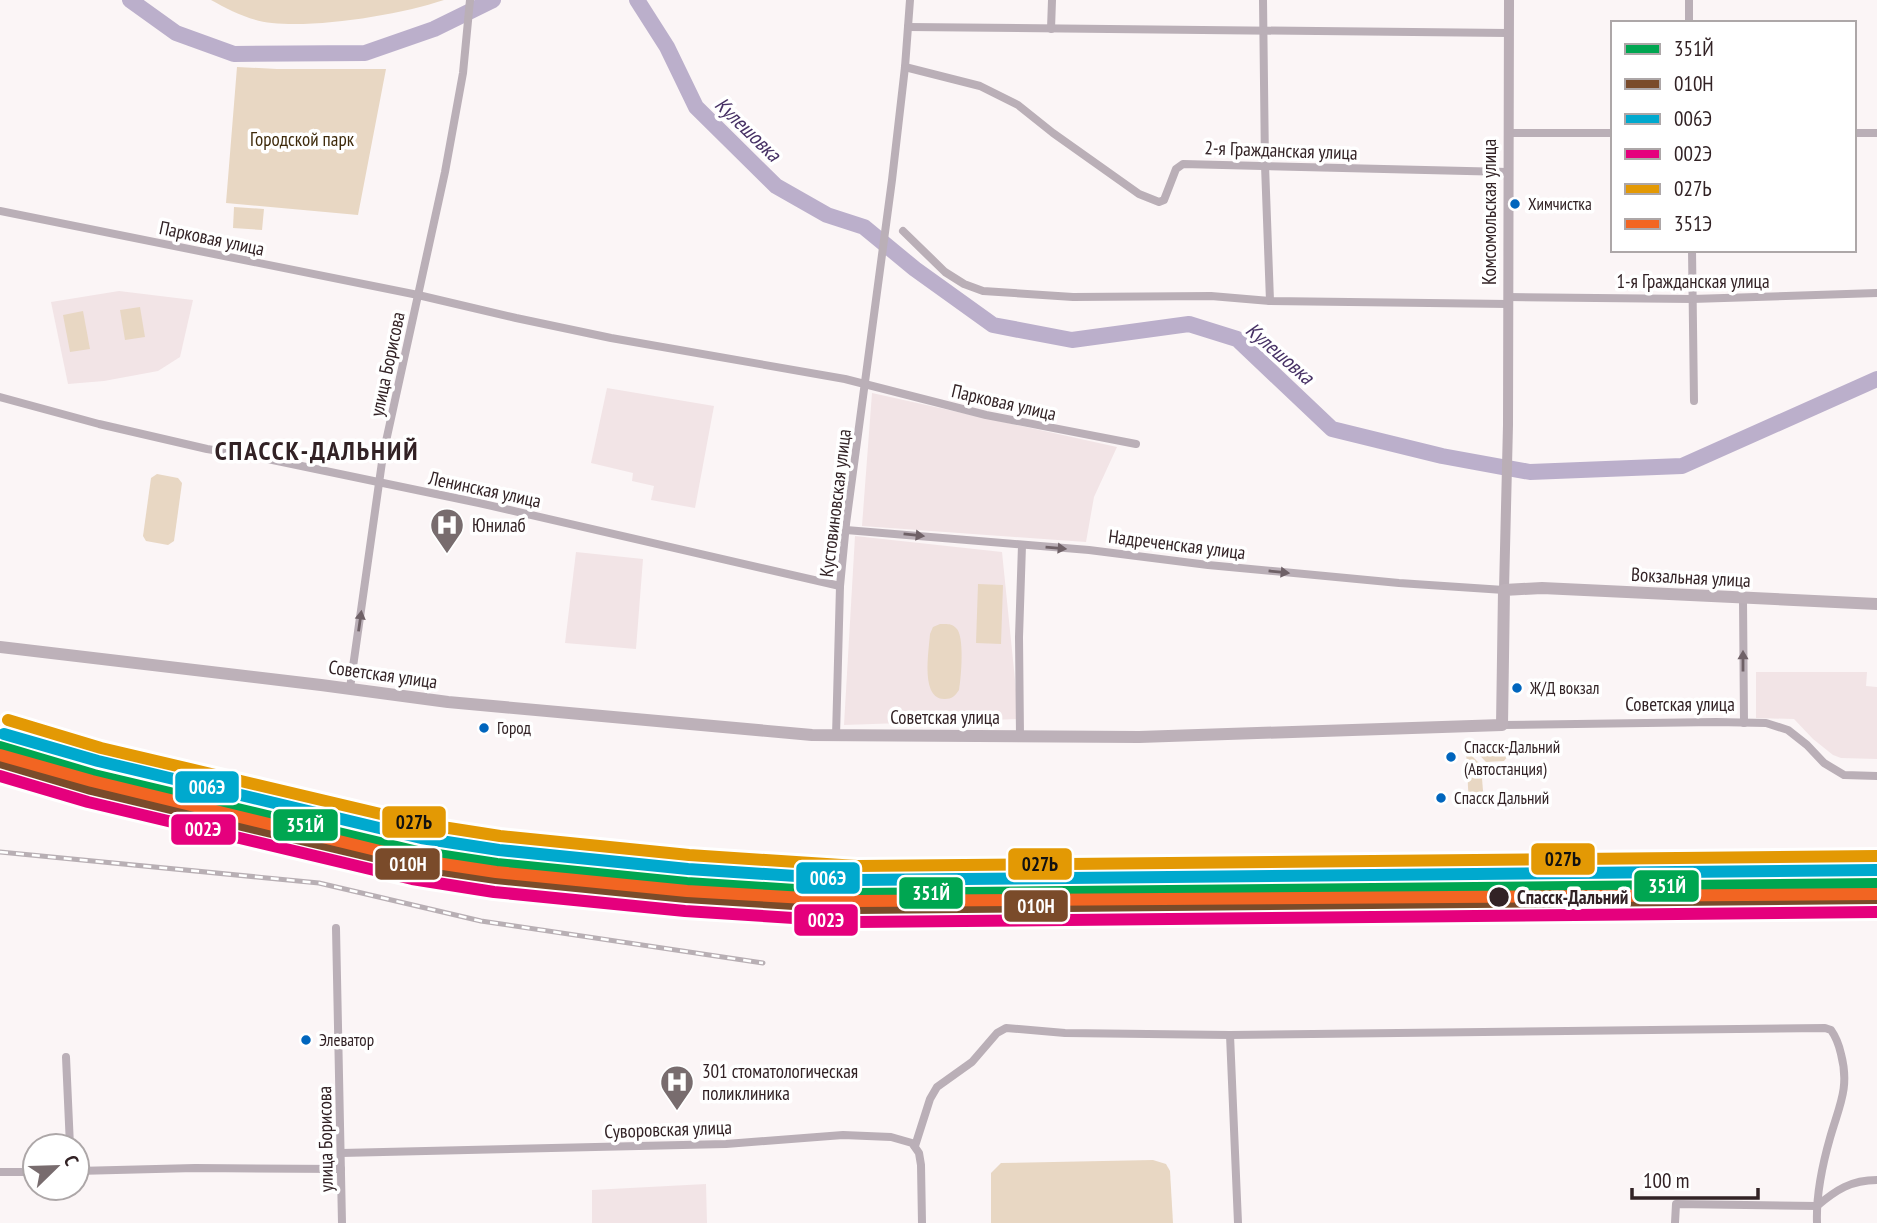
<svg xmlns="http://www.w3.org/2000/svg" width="1877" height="1223" viewBox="0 0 1877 1223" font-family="'PT Sans Narrow',sans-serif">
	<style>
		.built { fill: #f2e4e6 }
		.green { fill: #e8d7c3 }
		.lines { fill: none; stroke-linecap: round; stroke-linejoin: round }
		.river { stroke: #bbafcb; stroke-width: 16 }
		.minor { stroke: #baafb7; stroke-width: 8 }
		.secondary { stroke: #baaeb6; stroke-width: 10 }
		.primary { stroke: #bdb1b9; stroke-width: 12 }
		.rail-casing { stroke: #b8afb4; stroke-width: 5 }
		.rail { stroke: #fff; stroke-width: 2.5; stroke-dasharray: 8; stroke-linecap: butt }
		.rail-1-casing { stroke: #fff; stroke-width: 18 }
		.rail-2-casing { stroke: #fff; stroke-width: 18 }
		.rail-3-casing { stroke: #fff; stroke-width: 18 }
		.rail-4-casing { stroke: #fff; stroke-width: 18 }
		.rail-5-casing { stroke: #fff; stroke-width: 18 }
		.rail-6-casing { stroke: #fff; stroke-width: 18 }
		.rail-1 { stroke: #00a651; stroke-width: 12 }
		.rail-2 { stroke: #7a4b2a; stroke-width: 12 }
		.rail-3 { stroke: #00a9ce; stroke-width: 12 }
		.rail-4 { stroke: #e5007d; stroke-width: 12 }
		.rail-5 { stroke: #e39904; stroke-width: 12 }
		.rail-6 { stroke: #f26522; stroke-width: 12 }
		.oneway { fill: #6f6167 }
		.bus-dot { fill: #0065bd; stroke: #fff; stroke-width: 2.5 }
		.stop-dot { fill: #322225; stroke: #fff; stroke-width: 2.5 }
		.labels { text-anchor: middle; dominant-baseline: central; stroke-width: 7; stroke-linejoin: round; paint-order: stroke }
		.bus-label { font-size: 17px; fill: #322225; stroke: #fff; text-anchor: start }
		.park-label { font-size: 19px; fill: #3e2a0b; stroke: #fff }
		.street-label { font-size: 19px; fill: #322225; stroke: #fff }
		.poi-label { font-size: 19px; fill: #322225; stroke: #fff; text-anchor: start }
		.stop-label { font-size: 19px; font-weight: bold; fill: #322225; stroke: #fff; text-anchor: start }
		.water-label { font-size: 21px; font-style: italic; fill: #473165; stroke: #fff }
		.district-label { font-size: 26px; font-weight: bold; letter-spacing: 2px; fill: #322225; stroke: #fff }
		.line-badge { stroke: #fff; stroke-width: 2.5 }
		.badge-label { font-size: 19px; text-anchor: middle; font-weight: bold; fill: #fff }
		.pale-badge-label { font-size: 19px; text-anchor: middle; font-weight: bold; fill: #111 }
	</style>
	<rect width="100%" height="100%" fill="#fbf5f6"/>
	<g class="built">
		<path d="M119 291 193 300 180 357 158 371 104 381 68 384 51 302Z"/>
		<path d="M607 388 714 406 695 508 651 500 654 486 632 481 633 473 591 463Z"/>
		<path d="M872 393 1117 447 1094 497 1086 542 862 526Z"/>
		<path d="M855 536 1002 552 1019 719 844 725Z"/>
		<path d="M576 552 643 559 636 649 565 643Z"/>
		<path d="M1756 672H1867L1866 686 1877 687V759L1841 758 1833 755 1813 739 1794 719 1756 718Z"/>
		<path d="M706 1184 707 1223H592V1190Z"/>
	</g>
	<g class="green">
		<path d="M211 0H444C399 15 318 28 272 23 250 21 229 10 211 0Z"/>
		<path d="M237 67 277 69H386L358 215 226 203Z"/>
		<path d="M234 207 264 209 262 230 233 228Z"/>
		<path d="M140 307 145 337 125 340 120 310Z"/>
		<path d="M83 311 90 349 70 352 63 315Z"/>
		<path d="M157 474 178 478 182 483 174 541 168 545 146 541 143 536 151 478Z"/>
		<path d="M978 584 1003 585 1001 644 976 643Z"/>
		<path d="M940 624C946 624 952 623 956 628 965 635 961 679 959 690 955 696 952 699 945 699 920 700 929 650 930 634L933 627Z"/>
		<path d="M1517 744 1504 761 1486 762 1470 745Z"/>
		<path d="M1466 750 1481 765 1483 791 1469 805Z"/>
		<path d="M1153 1160 1166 1164 1170 1171 1173 1223H991V1173L1001 1163Z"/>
	</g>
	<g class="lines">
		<g class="river">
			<path d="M130 0 176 33 234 54 365 53 434 29 493 0"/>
			<path d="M637 0 667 47 696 107 776 186 827 215 864 227 915 269 993 325 1072 340 1189 324 1237 339 1332 429 1442 456 1530 472 1682 466 1877 379"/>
		</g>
		<g class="minor">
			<path d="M1263 0 1265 165 1270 301"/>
			<path d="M1689 0V23"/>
			<path d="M908 27 1508 33"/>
			<path d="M1051 29 1052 0"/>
			<path d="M905 67 980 86 1018 105 1053 133 1139 194 1159 202 1164 200 1176 169 1183 164 1508 172"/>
			<path d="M1509 133H1613"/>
			<path d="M1854 133H1877"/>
			<path d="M0 211 418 295 516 318 611 338 845 379 986 415 1136 444"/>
			<path d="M903 231 945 272 964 284 983 291 1073 297 1211 296 1270 301 1508 304"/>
			<path d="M1692 250 1694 401"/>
			<path d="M1508 297 1692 299 1877 293"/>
			<path d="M0 397 99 424 207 449 263 458 479 503 840 586"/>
			<path d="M846 530 1089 550 1208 565 1399 583 1504 590"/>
			<path d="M1743 600 1744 723"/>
			<path d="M350 688 383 455 445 172 463 73 470 0"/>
			<path d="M1502 725 1716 722 1766 723 1788 730 1807 745 1824 763 1844 775 1877 776"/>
			<path d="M836 736 840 586 846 524 892 180 905 67 910 0"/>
			<path d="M1020 736 1019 637 1022 545"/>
			<path d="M336 928 342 1223"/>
			<path d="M1230 1035 1238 1223"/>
			<path d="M66 1057 70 1146"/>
			<path d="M915 1146 930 1099 937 1087 972 1062 997 1033 1006 1028 1065 1033 1230 1035 1825 1028 1831 1030C1836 1037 1839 1045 1841 1054 1850 1088 1839 1106 1830 1138 1822 1166 1816 1194 1817 1223"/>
			<path d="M341 1153 726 1144 843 1135 891 1137 912 1143 919 1153 921 1165 922 1223"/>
			<path d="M77 1171 195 1168 341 1169"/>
			<path d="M0 1172H35"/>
			<path d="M1675 1223 1676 1204 1817 1206C1836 1190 1851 1180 1877 1180"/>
		</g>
		<path class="secondary" d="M1504 590 1508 425 1509 0"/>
		<path class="primary" d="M0 647 321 685 448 702 812 735 1139 737 1502 725 1504 590 1542 588 1877 604"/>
		<g class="rail-casing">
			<g id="rail">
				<path d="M0 852 319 883 481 921 763 963"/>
				<path d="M1743 875 1877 876"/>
			</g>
		</g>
		<use href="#rail" class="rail"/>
		<g class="rail-1-casing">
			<path id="rail-1" d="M0 747 94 775 418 852 497 864 687 883 856 894 1877 884"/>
		</g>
		<g class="rail-2-casing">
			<path id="rail-2" d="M0 762 91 789 415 866 496 878 686 897 856 908 1877 898"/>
		</g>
		<g class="rail-3-casing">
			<path id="rail-3" d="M4 734 98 761 421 838 499 850 688 869 856 880 1877 870"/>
		</g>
		<g class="rail-4-casing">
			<path id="rail-4" d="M0 776 88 802 412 879 494 892 685 911 856 922 1877 912"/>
		</g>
		<g class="rail-5-casing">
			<path id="rail-5" d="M8 720 101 748 423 824 500 836 689 855 857 866 1877 856"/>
		</g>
		<g class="rail-6-casing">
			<path id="rail-6" d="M0 755 92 781 417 860 496 872 687 891 856 901 1877 894"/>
		</g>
		<use href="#rail-1" class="rail-1"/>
		<use href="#rail-2" class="rail-2"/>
		<use href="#rail-3" class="rail-3"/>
		<use href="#rail-4" class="rail-4"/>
		<use href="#rail-5" class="rail-5"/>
		<use href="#rail-6" class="rail-6"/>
	</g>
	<defs><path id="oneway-solid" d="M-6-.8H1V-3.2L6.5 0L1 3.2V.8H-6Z" transform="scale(1.75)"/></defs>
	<g class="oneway">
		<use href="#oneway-solid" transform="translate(914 535) rotate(6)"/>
		<use href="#oneway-solid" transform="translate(1056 548) rotate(5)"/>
		<use href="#oneway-solid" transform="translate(1279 572) rotate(6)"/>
		<use href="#oneway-solid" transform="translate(360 621) rotate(-82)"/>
		<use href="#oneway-solid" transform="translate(1743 661) rotate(-90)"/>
	</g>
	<defs>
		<g id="hospital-pin" transform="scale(1.75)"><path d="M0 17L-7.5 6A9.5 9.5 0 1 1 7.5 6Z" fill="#786c6e" stroke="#fff"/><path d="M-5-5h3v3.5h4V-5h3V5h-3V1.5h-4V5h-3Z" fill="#fff"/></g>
	</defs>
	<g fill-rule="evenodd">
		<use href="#hospital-pin" x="447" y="525"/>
		<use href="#hospital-pin" x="677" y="1082"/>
	</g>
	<g class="bus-dot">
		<circle cx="1515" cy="204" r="6"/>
		<circle cx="1517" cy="688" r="6"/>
		<circle cx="484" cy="728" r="6"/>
		<circle cx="1451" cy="757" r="6"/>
		<circle cx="1441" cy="798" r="6"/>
		<circle cx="306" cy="1040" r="6"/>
	</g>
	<circle class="stop-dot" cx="1499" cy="897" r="11"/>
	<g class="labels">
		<g class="bus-label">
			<text x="1528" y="204">Химчистка</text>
			<text x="1530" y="688">Ж/Д вокзал</text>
			<text x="497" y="728">Город</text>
			<text x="1464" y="747">Спасск-Дальний<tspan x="1464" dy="22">(Автостанция)</tspan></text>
			<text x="1454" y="798">Спасск Дальний</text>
			<text x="319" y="1040">Элеватор</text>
		</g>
		<g class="park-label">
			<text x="302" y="139">Городской парк</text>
		</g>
		<g class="street-label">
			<text transform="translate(1281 150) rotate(2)">2-я Гражданская улица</text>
			<text transform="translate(1489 212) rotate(-90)">Комсомольская улица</text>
			<text transform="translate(212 238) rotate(12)">Парковая улица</text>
			<text x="1693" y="281">1-я Гражданская улица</text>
			<text transform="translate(387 364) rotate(-78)">улица Борисова</text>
			<text transform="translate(1004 402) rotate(13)">Парковая улица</text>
			<text transform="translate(485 489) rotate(12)">Ленинская улица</text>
			<text transform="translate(835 503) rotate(-83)">Кустовиновская улица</text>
			<text transform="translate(1177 544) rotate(7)">Надреченская улица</text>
			<text transform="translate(1691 577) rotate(3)">Вокзальная улица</text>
			<text transform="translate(383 674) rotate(8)">Советская улица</text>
			<text x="1680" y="704">Советская улица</text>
			<text x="945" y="717">Советская улица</text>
			<text transform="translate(668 1129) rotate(-2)">Суворовская улица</text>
			<text transform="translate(325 1139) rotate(-91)">улица Борисова</text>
		</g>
		<g class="poi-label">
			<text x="472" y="525">Юнилаб</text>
			<text x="702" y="1071">301 стоматологическая<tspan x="702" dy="22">поликлиника</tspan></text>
		</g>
		<g class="stop-label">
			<text x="1517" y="897">Спасск-Дальний</text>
		</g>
		<g class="water-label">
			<text transform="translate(748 129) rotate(44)">Кулешовка</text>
			<text transform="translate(1280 353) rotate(41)">Кулешовка</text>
		</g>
		<g class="district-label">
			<text x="317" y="450">СПАССК-ДАЛЬНИЙ</text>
		</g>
	</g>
	<g class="line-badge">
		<rect x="174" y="770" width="66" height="34" rx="7" fill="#00a9ce"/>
		<rect x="381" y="805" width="66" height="34" rx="7" fill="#e39904"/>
		<rect x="272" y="808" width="67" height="34" rx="7" fill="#00a651"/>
		<rect x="170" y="813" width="67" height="33" rx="7" fill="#e5007d"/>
		<rect x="1530" y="842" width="66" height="34" rx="7" fill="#e39904"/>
		<rect x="1007" y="847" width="66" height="34" rx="7" fill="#e39904"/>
		<rect x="374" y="847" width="67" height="34" rx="7" fill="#7a4b2a"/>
		<rect x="795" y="861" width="66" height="34" rx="7" fill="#00a9ce"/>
		<rect x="1633" y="869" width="67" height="34" rx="7" fill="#00a651"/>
		<rect x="898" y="876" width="66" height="34" rx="7" fill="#00a651"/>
		<rect x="1003" y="889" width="66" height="34" rx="7" fill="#7a4b2a"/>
		<rect x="793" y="903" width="66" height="34" rx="7" fill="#e5007d"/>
	</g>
	<g class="badge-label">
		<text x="207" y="794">006Э</text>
		<text x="305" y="832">351Й</text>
		<text x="203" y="836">002Э</text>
		<text x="408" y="871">010Н</text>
		<text x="828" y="885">006Э</text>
		<text x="1667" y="893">351Й</text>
		<text x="931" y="900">351Й</text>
		<text x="1036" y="913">010Н</text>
		<text x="826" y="927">002Э</text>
	</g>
	<g class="pale-badge-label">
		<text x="414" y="829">027Ь</text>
		<text x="1563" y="866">027Ь</text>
		<text x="1040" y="871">027Ь</text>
	</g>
	<rect x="1611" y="21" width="245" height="231" fill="#ffffff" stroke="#ada7a8" stroke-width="2"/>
	<rect x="1625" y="44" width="35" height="10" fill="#00a651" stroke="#ada7a8" stroke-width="2"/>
	<text x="1674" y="56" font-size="21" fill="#322225">351Й</text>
	<rect x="1625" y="79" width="35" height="10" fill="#7a4b2a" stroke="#ada7a8" stroke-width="2"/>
	<text x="1674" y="91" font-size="21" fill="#322225">010Н</text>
	<rect x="1625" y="114" width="35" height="10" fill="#00a9ce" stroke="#ada7a8" stroke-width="2"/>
	<text x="1674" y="126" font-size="21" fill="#322225">006Э</text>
	<rect x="1625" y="149" width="35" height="10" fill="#e5007d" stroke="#ada7a8" stroke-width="2"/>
	<text x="1674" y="161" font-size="21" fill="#322225">002Э</text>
	<rect x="1625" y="184" width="35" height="10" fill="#e39904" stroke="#ada7a8" stroke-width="2"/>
	<text x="1674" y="196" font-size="21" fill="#322225">027Ь</text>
	<rect x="1625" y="219" width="35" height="10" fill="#f26522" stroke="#ada7a8" stroke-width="2"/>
	<text x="1674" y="231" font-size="21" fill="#322225">351Э</text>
	<g transform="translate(56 1167) rotate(67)"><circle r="33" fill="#ffffff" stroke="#ada7a8" stroke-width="2"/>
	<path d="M0-5L12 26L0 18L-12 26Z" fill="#786c6e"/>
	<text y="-10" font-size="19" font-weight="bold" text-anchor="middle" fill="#322225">С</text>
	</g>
	<path d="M1632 1188v10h126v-10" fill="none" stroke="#322225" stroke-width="3.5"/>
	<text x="1643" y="1188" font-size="21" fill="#322225" stroke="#ffffff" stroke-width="5" paint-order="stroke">100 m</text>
</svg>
